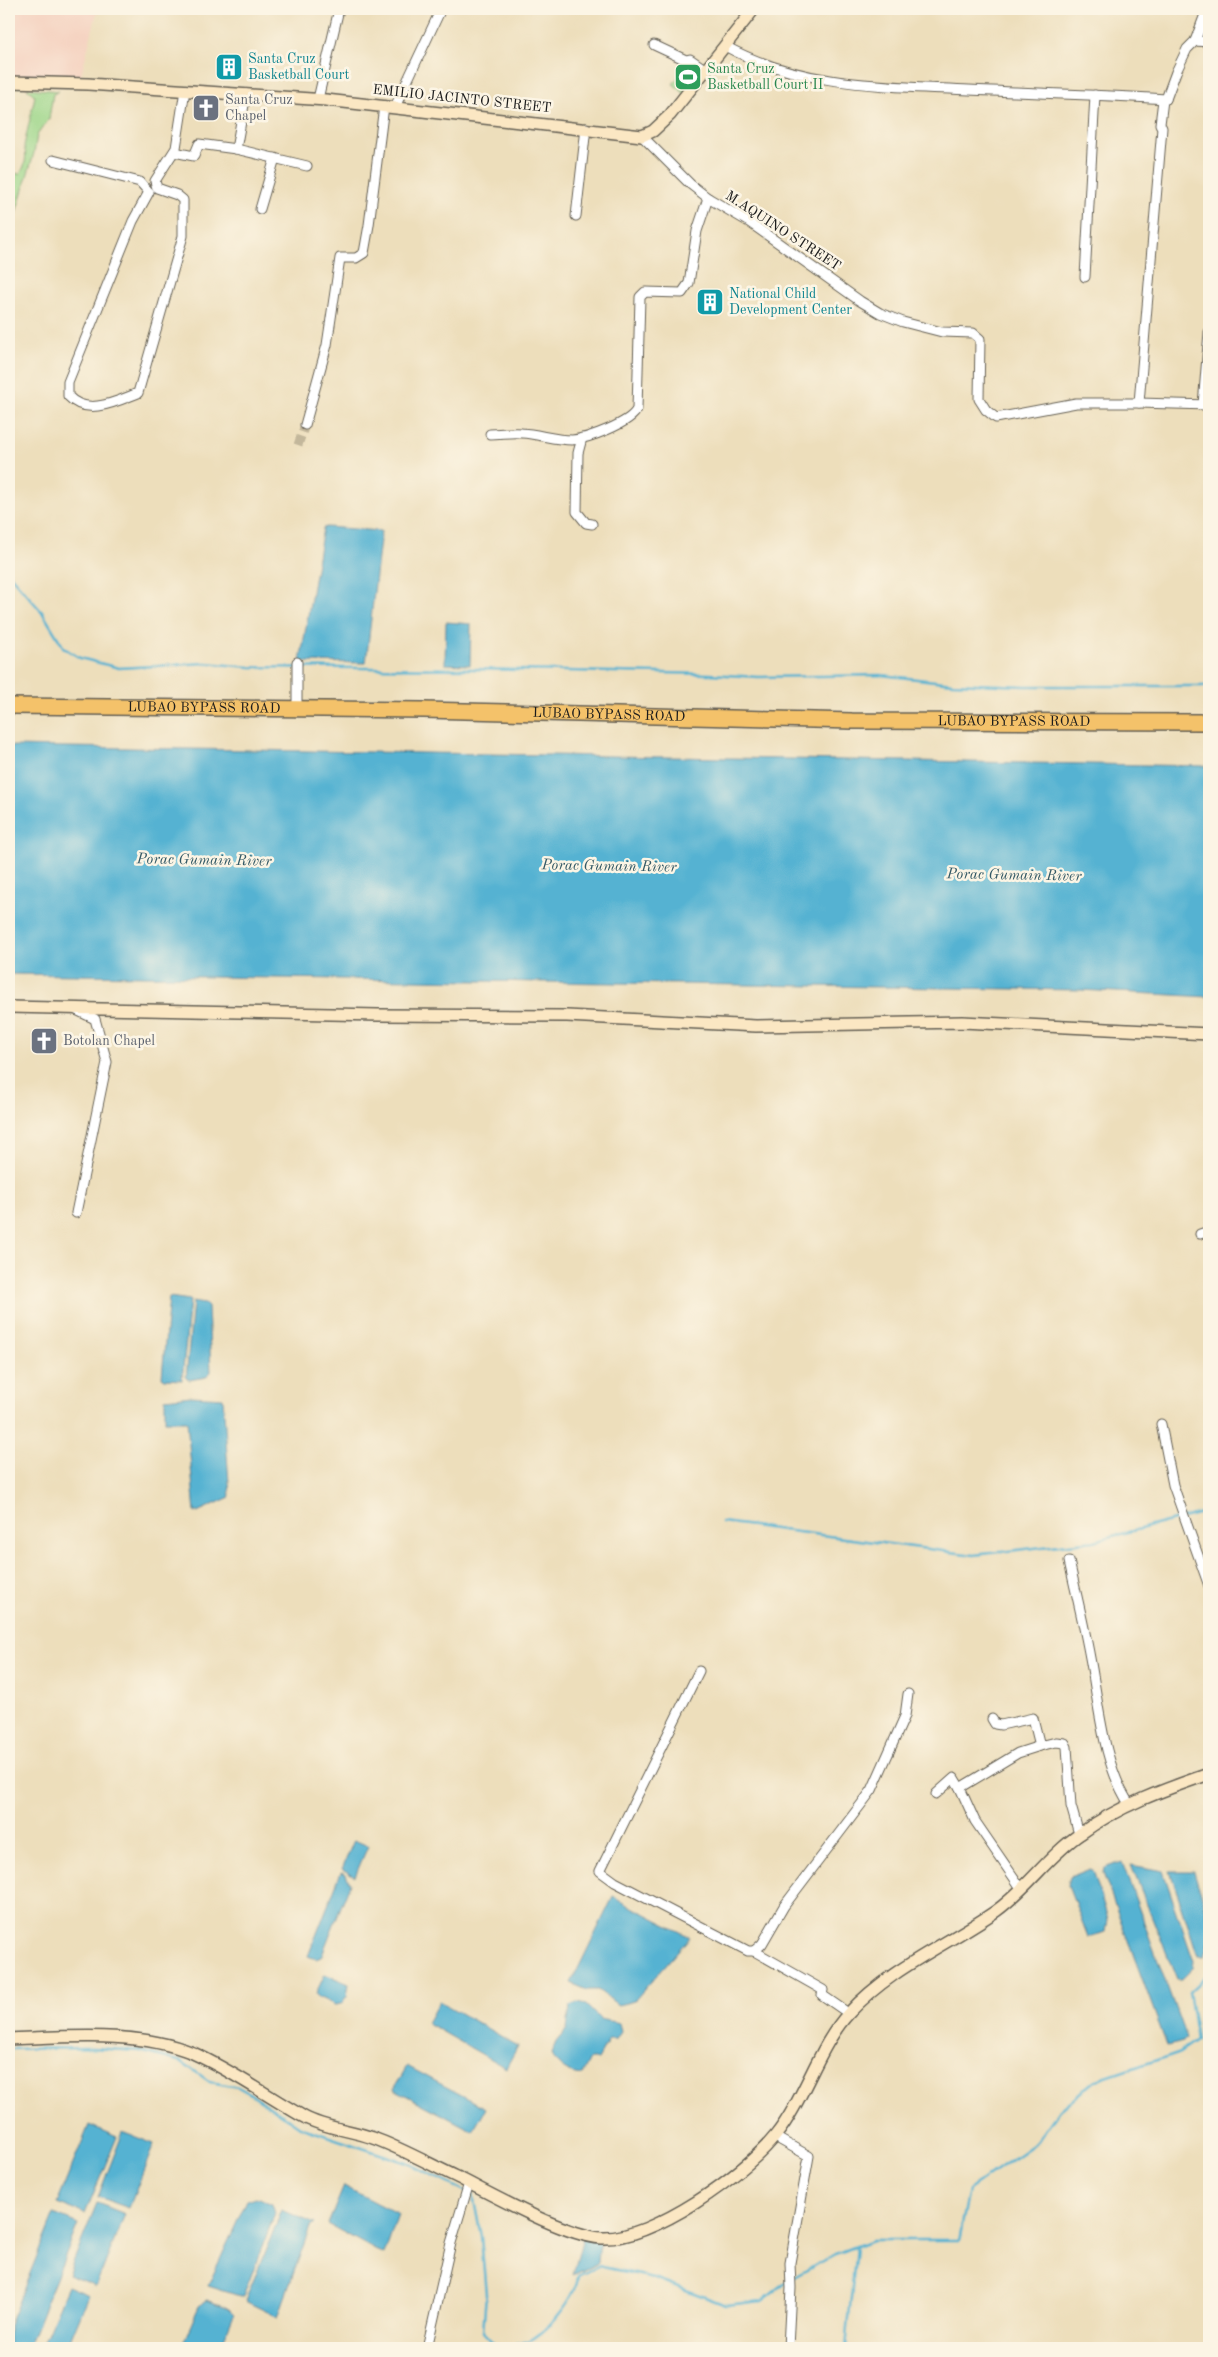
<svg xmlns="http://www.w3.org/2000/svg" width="1218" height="2357" viewBox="0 0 1218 2357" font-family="'Old Standard TT',serif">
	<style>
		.built { fill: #f5d3c1 }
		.green { fill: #9dd689; stroke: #5c7952 }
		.water { fill: #54b2d2; stroke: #386777 }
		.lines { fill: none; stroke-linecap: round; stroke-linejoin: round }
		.stream { stroke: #54b2d2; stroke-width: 2.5 }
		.street-tunnel { stroke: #c3b79b; stroke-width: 9; stroke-dasharray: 9 4.5; stroke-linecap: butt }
		.street-casing { stroke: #656054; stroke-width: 11 }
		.secondary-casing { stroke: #656054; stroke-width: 14 }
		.highway-casing { stroke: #656054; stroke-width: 18 }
		.street { stroke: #fff; stroke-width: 9 }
		.secondary { stroke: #fbe7c3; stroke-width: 11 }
		.highway { stroke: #f4c26a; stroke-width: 15 }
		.labels { text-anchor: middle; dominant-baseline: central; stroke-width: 5; stroke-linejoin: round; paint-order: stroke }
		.culture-label { font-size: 14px; fill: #0d838f; stroke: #fcf5e5; text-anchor: start }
		.leisure-label { font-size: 14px; fill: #27864d; stroke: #fcf5e5; text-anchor: start }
		.street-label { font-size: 14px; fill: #1c1c1c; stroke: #fcf5e5 }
		.worship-label { font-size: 14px; fill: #5b616d; stroke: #fcf5e5; text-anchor: start }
		.water-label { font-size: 15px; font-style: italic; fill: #325865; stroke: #fcf5e5 }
	</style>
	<rect width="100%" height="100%" fill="#fcf5e5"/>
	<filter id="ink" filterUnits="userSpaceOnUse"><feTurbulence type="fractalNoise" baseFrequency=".02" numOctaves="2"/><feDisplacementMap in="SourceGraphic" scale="10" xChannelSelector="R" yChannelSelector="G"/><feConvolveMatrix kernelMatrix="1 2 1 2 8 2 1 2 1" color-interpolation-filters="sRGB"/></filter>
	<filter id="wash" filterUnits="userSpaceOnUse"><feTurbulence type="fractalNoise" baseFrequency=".0096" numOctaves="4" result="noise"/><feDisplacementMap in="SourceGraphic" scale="20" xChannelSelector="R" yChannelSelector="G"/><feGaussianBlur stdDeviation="1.12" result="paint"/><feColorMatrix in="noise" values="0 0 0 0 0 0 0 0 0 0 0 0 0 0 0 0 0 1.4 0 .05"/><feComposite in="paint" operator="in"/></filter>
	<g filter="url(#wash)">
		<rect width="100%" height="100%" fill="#eddebb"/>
		<path class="built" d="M9 9H98L80 79 9 77Z"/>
		<g class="green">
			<path d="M691 60 704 70 685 94 673 84Z"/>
			<path d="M27 88 59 91 53 94 49 119 37 135 34 153 9 236V172L19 174C26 168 27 154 24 146L35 96Z"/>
		</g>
		<g class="water">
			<path d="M327 527 381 531 366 663 300 662 323 528Z"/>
			<path d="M446 622 471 624 470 665 445 664Z"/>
			<path d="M9 746 1209 766V997L1080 990 9 974Z"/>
			<path d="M169 1297 190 1300 182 1380 165 1379 162 1377Z"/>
			<path d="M193 1302 205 1304 208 1307 211 1372 206 1377 189 1380 186 1378Z"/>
			<path d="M191 1396 223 1398 230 1497 195 1513 187 1421H165V1399Z"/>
			<path d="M354 1840 368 1846 355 1876 342 1869Z"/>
			<path d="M1122 1862 1186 2038 1183 2042 1167 2046 1103 1873 1104 1868Z"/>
			<path d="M1131 1865 1163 1871 1194 1962 1193 1968 1182 1979H1177Z"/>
			<path d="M1090 1869 1093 1870 1108 1919 1106 1932 1088 1937 1068 1885 1070 1877Z"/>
			<path d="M1170 1871H1194C1201 1897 1218 1932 1204 1956H1198Z"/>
			<path d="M341 1872 346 1874 350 1884 321 1957 316 1959 308 1956Z"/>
			<path d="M613 1897 690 1937 634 2001 618 2005 598 1990H587L571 1983Z"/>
			<path d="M325 1974 349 1984 347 1996 341 2004 335 2005 318 1997 316 1993Z"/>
			<path d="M439 2001 518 2046 506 2068 427 2023Z"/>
			<path d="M577 2003 586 2005 600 2019 619 2023 621 2032 616 2039H609L598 2059H590L582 2075C566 2073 559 2067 551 2054L556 2042 567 2029 570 2006Z"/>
			<path d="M407 2066 486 2108 473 2131 394 2089Z"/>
			<path d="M89 2125 117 2137 85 2214 57 2203Z"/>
			<path d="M123 2132 154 2144 129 2208 98 2197Z"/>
			<path d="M344 2186 398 2214 384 2255 328 2224Z"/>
			<path d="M256 2197 272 2204 275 2213 243 2297 208 2286 247 2200Z"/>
			<path d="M97 2203 125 2214 96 2286 68 2275Z"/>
			<path d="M282 2210 315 2224 310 2227 278 2317 245 2301Z"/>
			<path d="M54 2214 78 2224 28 2348H9V2325Z"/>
			<path d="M583 2237 600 2241 598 2263 573 2275Z"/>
			<path d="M68 2286 89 2295 67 2348H41Z"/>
			<path d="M207 2300 227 2307 234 2314 220 2348H181L199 2306Z"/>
		</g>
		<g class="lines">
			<g class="stream">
				<path d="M9 574 42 612 64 648 80 658 119 668 206 663 250 667 471 669 710 674 758 677 881 675 953 683 1025 686H1209"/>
				<path d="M722 1522 974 1555 1094 1541 1209 1511"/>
				<path d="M9 2049 92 2048 140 2051 182 2062 210 2082 238 2087 256 2097 300 2127 407 2163 473 2195 481 2237 486 2294 483 2332 498 2348"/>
				<path d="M794 2277 836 2254 872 2240H959L969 2190 1037 2142 1059 2110 1094 2081 1178 2053 1197 2040 1189 1992 1209 1973"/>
				<path d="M504 2348C513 2345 526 2343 534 2338 551 2327 577 2296 578 2276L598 2266 654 2278 726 2305 762 2301 787 2282"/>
				<path d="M846 2348 856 2247"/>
			</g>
		</g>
	</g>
	<g filter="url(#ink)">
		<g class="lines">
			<path class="street-tunnel" d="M298 445 305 425"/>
			<g class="street-casing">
				<g id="street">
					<path d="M1195 41 1209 42"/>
					<path d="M654 45 686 60 690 59 706 70"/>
					<path d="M725 46C799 87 887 86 969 90 1035 93 1101 95 1166 99L1176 72 1187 49 1195 41 1207 9"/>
					<path d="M318 99 339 9"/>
					<path d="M395 107 441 9"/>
					<path d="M642 136 690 184 708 198 749 222 860 301 880 313 903 322 942 332 973 333 980 339 979 399 986 410 996 418 1076 403H1139L1209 405"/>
					<path d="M236 149 246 94"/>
					<path d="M174 152 194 156 199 144 236 149 307 166"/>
					<path d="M53 160 140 182 149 192 133 221 68 382V396C87 417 117 401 138 393L183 236V200L177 195 157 188 155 181 176 148 185 90"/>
					<path d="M260 209 275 158"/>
					<path d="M576 216 586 128"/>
					<path d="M1085 277 1095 95"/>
					<path d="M1139 403 1162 128 1160 124 1163 100 1166 99"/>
					<path d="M1203 405 1209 332"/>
					<path d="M305 425 327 345 340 258H356L364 253 369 225 384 106"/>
					<path d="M490 434C501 434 511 432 522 433 538 434 555 440 572 440 587 439 631 423 637 409L640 297 645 292 682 293 689 283 697 231 708 198"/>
					<path d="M582 438 578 453 577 512 586 523 592 524"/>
					<path d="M297 708V662"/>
					<path d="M74 1009 95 1019 107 1062 76 1213"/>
					<path d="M1200 1234 1209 1231"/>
					<path d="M1161 1424 1173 1485 1209 1586"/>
					<path d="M1069 1561C1076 1593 1084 1625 1090 1658 1099 1704 1103 1766 1130 1805"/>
					<path d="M699 1671 600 1871 615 1882 748 1951H754"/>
					<path d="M992 1719 995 1724 1001 1725 1033 1718 1040 1746 1056 1742 1065 1743 1067 1747 1071 1806 1079 1834"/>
					<path d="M936 1794 954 1778 960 1788"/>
					<path d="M1021 1888 975 1821 960 1788 1018 1753 1040 1746"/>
					<path d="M848 2013 822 1995 823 1990 754 1951 762 1944 784 1906 872 1790 905 1716 908 1694"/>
					<path d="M775 2137 809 2156 790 2263 791 2288 788 2348"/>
					<path d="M427 2348 451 2243 469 2183"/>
				</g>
			</g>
			<g class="secondary-casing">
				<g id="secondary">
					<path d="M9 82 88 84 326 100 642 136 653 131 670 115 754 9"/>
					<path d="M9 1007 378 1015 567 1016 756 1026 962 1022 1209 1034"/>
					<path d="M9 2039C67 2037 138 2030 193 2053 233 2071 267 2096 304 2117 324 2128 351 2130 373 2138 401 2148 429 2164 457 2177 493 2195 563 2235 601 2238 652 2241 745 2174 776 2135 804 2100 819 2045 849 2013 890 1968 947 1945 996 1911 1027 1889 1049 1855 1080 1834 1118 1806 1165 1789 1209 1774"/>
				</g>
			</g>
			<g class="highway-casing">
				<g id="highway">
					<path id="s1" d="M9 706 424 710 852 721 1209 722"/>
				</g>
			</g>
			<use href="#street" class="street"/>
			<use href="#secondary" class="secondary"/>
			<use href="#highway" class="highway"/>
		</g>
	</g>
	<defs>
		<g id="building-square" transform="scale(1.4375)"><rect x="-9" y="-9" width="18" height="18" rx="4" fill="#0f9aa8" stroke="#fcf5e5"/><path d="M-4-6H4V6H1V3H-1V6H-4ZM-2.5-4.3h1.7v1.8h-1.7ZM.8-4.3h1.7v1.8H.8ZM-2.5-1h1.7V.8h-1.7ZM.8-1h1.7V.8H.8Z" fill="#fff"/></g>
		<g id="stadium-square" transform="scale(1.4375)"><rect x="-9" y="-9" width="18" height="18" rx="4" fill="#2e9e5b" stroke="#fcf5e5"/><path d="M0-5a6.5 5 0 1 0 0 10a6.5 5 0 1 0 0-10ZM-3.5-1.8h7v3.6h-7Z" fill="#fff"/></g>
		<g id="church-square" transform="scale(1.4375)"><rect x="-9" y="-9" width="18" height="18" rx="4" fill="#6b7280" stroke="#fcf5e5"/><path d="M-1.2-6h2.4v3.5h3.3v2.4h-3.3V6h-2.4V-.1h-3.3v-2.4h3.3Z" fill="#fff"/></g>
	</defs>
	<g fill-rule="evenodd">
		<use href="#building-square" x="229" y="67"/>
		<use href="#stadium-square" x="688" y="77"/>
		<use href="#church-square" x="206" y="108"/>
		<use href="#building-square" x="710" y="302"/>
		<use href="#church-square" x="44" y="1041"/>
	</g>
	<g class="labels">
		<g class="culture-label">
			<text x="248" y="59">Santa Cruz<tspan x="248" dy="16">Basketball Court</tspan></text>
			<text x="729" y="294">National Child<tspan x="729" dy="16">Development Center</tspan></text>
		</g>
		<g class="leisure-label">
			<text x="707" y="69">Santa Cruz<tspan x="707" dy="16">Basketball Court II</tspan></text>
		</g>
		<g class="street-label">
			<text transform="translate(462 99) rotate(6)">EMILIO JACINTO STREET</text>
			<text transform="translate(783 231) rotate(33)">M.AQUINO STREET</text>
			<text stroke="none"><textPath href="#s1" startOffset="195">LUBAO BYPASS ROAD</textPath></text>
			<text stroke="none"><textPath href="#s1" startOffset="600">LUBAO BYPASS ROAD</textPath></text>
			<text stroke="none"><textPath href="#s1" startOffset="1005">LUBAO BYPASS ROAD</textPath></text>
		</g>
		<g class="worship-label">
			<text x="225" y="100">Santa Cruz<tspan x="225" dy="16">Chapel</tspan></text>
			<text x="63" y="1041">Botolan Chapel</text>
		</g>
		<g class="water-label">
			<text transform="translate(204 861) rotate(1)">Porac Gumain River</text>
			<text transform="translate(609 867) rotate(1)">Porac Gumain River</text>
			<text transform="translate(1014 876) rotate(1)">Porac Gumain River</text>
		</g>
	</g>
	<rect width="1218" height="2357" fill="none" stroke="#fcf5e5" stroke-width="30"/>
</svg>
